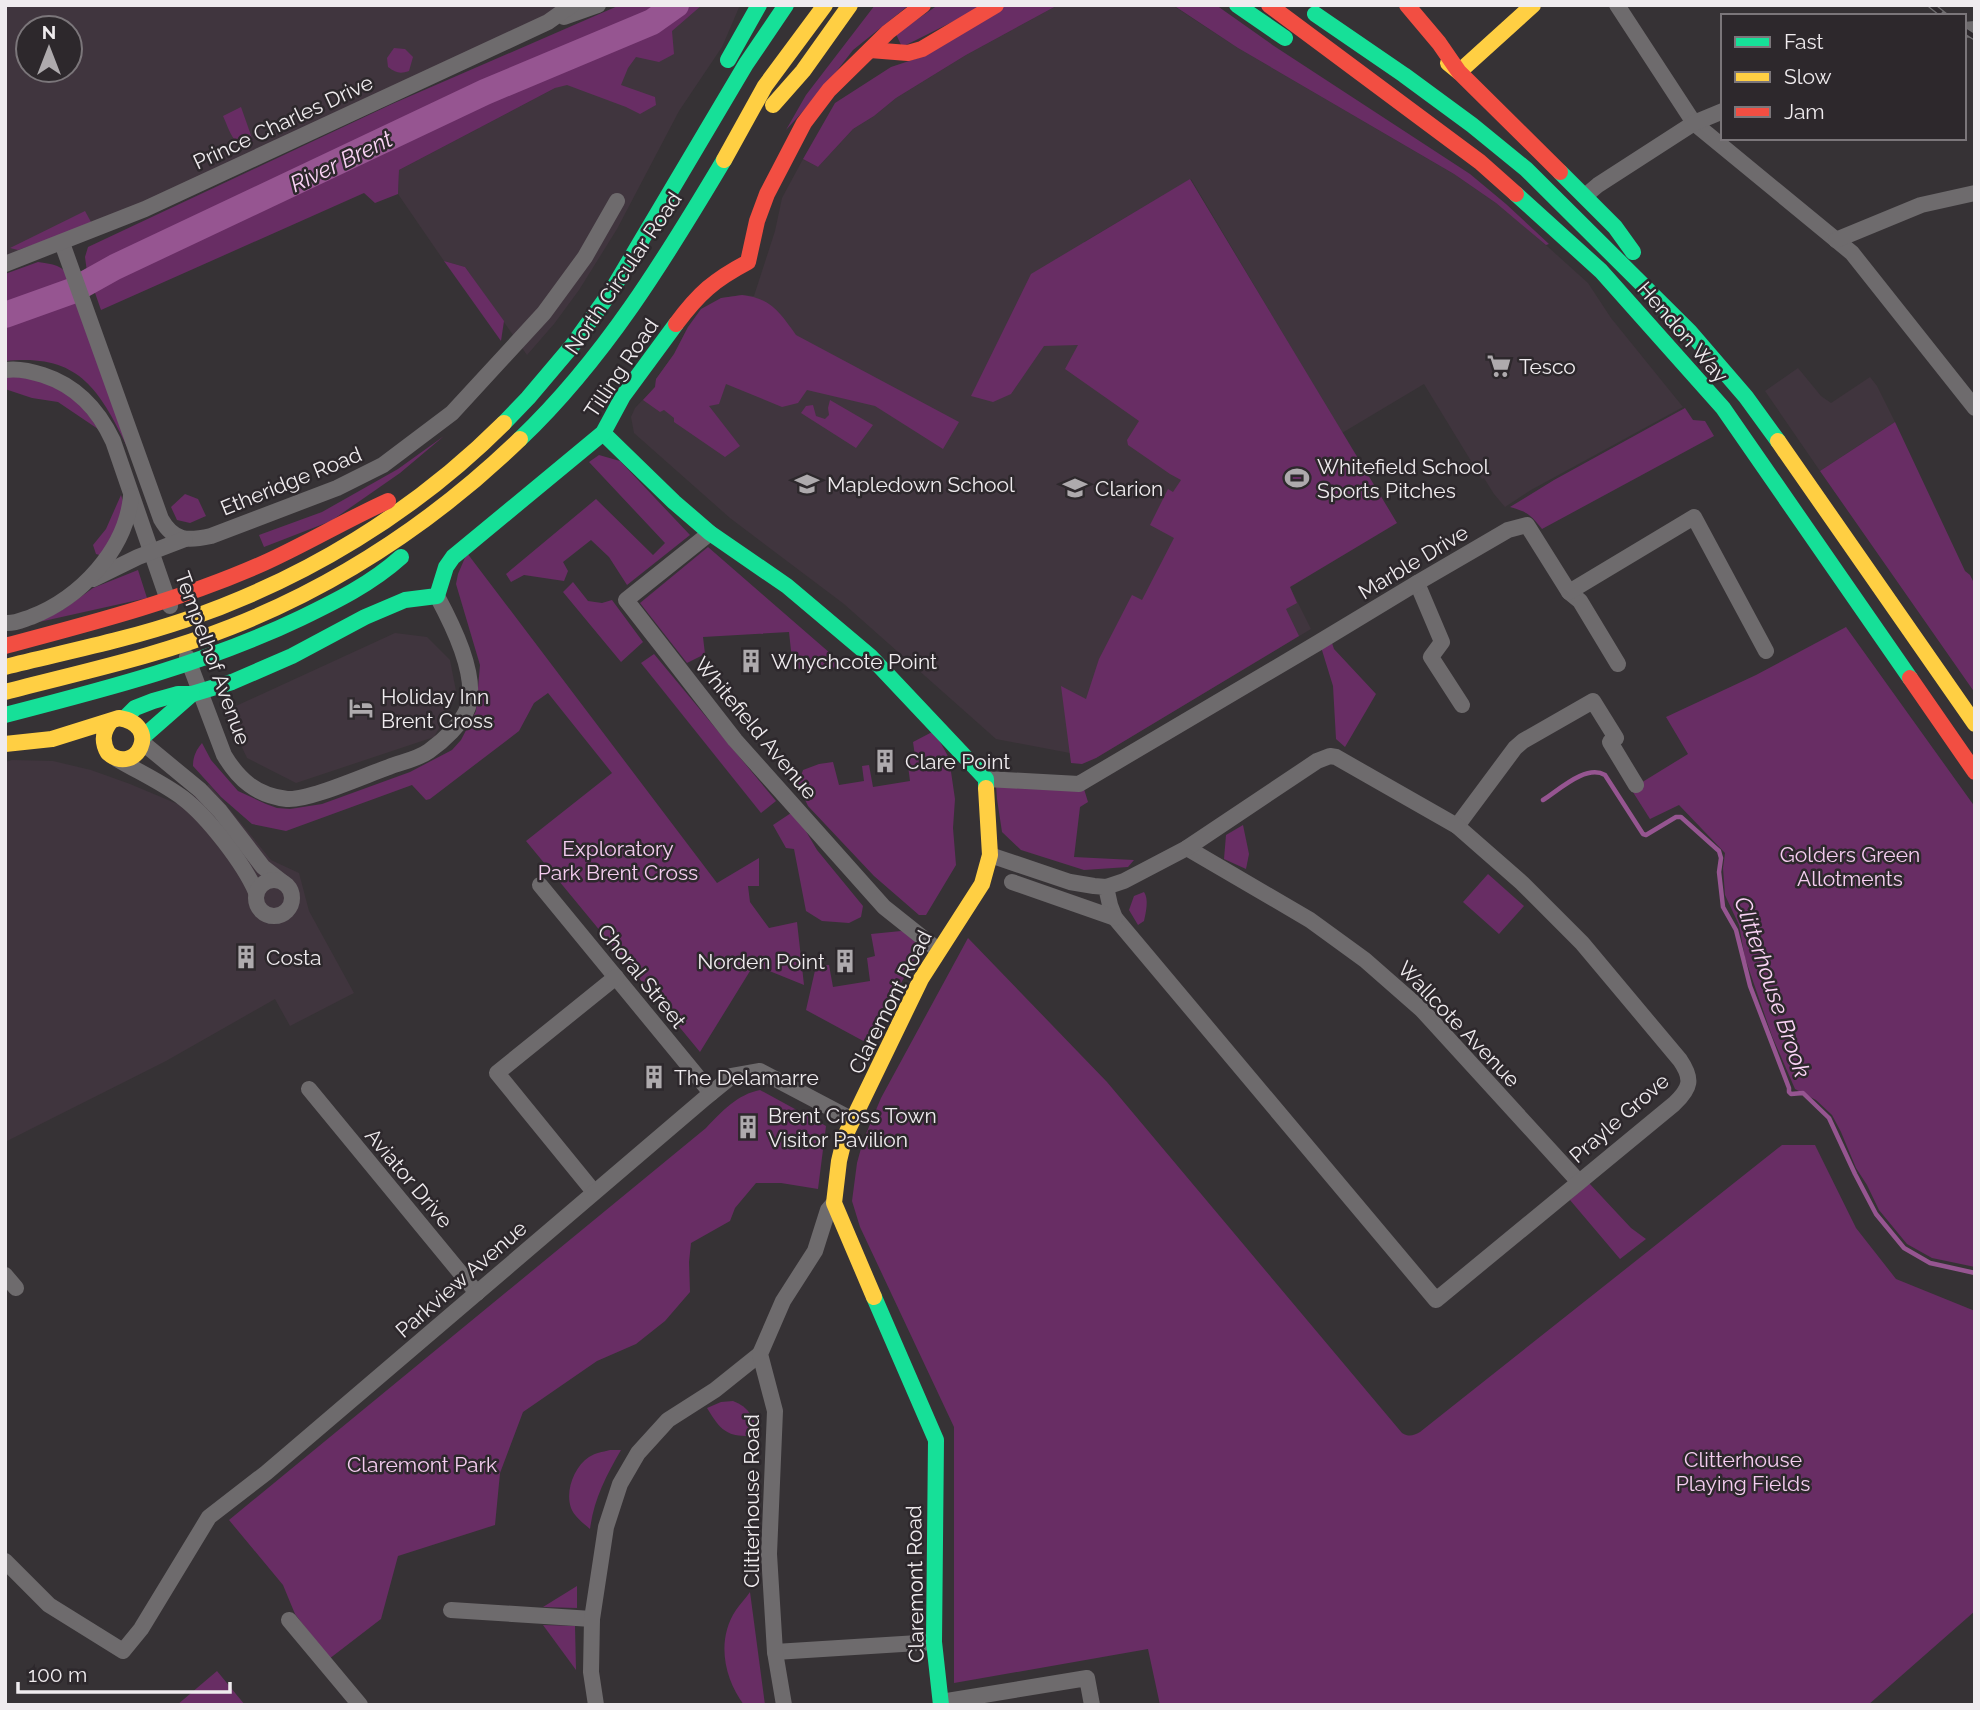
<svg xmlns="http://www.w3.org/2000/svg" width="1980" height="1710" viewBox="0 0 1980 1710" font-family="Raleway,sans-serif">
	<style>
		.built { fill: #40353e; fill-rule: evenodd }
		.green { fill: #682d64 }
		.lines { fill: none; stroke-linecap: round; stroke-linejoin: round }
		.stream { stroke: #965591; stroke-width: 4.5 }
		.river { stroke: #965591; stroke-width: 26 }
		.street { stroke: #6e6b6d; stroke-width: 16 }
		.fast { stroke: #16e098; stroke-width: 16 }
		.slow { stroke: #ffcf43; stroke-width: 16 }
		.jam { stroke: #f24e42; stroke-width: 16 }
		.rail-casing { stroke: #706e70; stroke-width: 7 }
		.rail { stroke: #2d282c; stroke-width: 4.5; stroke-dasharray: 13; stroke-linecap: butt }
		.labels { text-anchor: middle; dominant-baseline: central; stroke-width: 5; stroke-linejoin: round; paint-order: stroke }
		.street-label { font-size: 21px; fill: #efebee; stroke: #2d282c }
		.poi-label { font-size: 21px; fill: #efebee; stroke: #2d282c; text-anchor: start }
		.park-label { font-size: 21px; fill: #f5cdf0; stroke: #2d282c }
		.water-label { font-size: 23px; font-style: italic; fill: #fbd4f6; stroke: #2d282c }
	</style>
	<rect width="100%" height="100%" fill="#363235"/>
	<g class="built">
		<path d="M5 5H566L386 96 5 263ZM28 28H70V70H28Z"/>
		<path d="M699 5H740L722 47 679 111 617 229 579 290 554 324 527 355 465 267 444 261 398 194 399 170 555 88Z"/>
		<path d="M1058 5H1172L1238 48 1454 174 1496 203 1527 228 1588 283 1611 318 1683 407 1531 490 1505 507 1494 494 1484 478 1482 479 1424 384 1342 433 1191 179 1084 242 1290 587 1311 629 1096 758 996 739 844 604 730 518 634 433 631 417 635 408 655 387 656 379 674 354 688 327 721 298 742 295 754 296 775 231 782 198 803 159 818 167 853 129 874 116 896 98 966 55Z"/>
		<path d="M1798 368 1821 396 1831 403 1870 377 1877 386 1895 422 1820 471 1765 391Z"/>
		<path d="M395 633 427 637 450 660 457 696 434 737 296 783 247 758 225 711Z"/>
		<path d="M12 760 53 761 91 770 130 784 180 805 209 784 271 860 299 873 309 911 354 993 290 1026 275 999 166 1061 5 1142V762Z"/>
	</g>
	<g class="green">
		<path d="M620 5H668L649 18 450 101 364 141 169 238 87 272 85 257 88 247 392 104Z"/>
		<path d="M683 5H702L672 31 674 54 659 62 636 57 628 68 621 85 655 97 656 105 640 114 626 107 567 85 555 88 399 170 398 194 375 203 364 193 101 310 94 290 128 270 488 98 653 27Z"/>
		<path d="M875 5H909L853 50 822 90 786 130 806 95Z"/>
		<path d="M938 5H986L902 47 896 34Z"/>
		<path d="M1006 5H1058L966 55 896 98 874 116 853 129 818 167 803 159 835 103 891 67 921 57Z"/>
		<path d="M1173 5H1216L1274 46 1470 174 1506 204 1549 244 1546 245 1496 203 1454 174 1238 48Z"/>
		<path d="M394 48 405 49 413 57 409 71C400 74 396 73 388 67L387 58Z"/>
		<path d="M241 107 253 141 248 147C233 146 229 129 223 116Z"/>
		<path d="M1190 179 1397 523 1290 587 1297 603 1286 609 1299 636 1096 758 1082 764 1071 763 1061 686 1086 699 1099 659 1132 595 1142 600 1174 538 1150 525 1168 489 1173 492 1181 480 1170 474 1128 445 1127 440 1139 421 1065 369 1078 345 1044 346 1011 394 993 402 971 396 1031 274Z"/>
		<path d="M85 211 91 222 68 233 18 250 10 248Z"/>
		<path d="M444 261 465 267 504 321 501 341Z"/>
		<path d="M38 262C57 265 64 265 72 283L5 306V274Z"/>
		<path d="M742 295C771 298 780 313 796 335L959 422 943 449 875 406 807 390 798 403 782 407 726 384 719 404 709 406 740 446 725 457 674 422V418L664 410 660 412 643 400 655 387 656 379 674 354 688 327 701 309 721 298Z"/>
		<path d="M78 299 128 448C99 389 79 353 5 361V326Z"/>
		<path d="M5 374C16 375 28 376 39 379 65 386 84 407 98 429L58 402 32 398 5 389Z"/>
		<path d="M830 400 873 425 856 448 801 413 806 406 813 405 816 416 825 419 829 415 828 408Z"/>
		<path d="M1685 408 1693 420 1705 421 1714 436 1542 529C1531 515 1528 512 1510 507L1554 480Z"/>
		<path d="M1895 422 1965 571 1970 575 1975 585V693L1820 471Z"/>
		<path d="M444 436 400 473 331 521 264 547 259 535 322 512 398 469Z"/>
		<path d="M599 455 620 461 690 535 627 585 609 557 591 540 563 562 568 571 564 581 524 575 511 582 506 574 596 499 653 555 665 543 589 462Z"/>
		<path d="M185 494 198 499 206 516 190 523 177 520 171 507Z"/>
		<path d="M121 495 126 511 103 556 96 554 93 545 106 529Z"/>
		<path d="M708 547 846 667 793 669 789 632 703 637 705 654 687 663 640 603Z"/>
		<path d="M467 553 717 883 759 858V886H748L750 902 769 928 797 922 804 985 757 966 758 958 700 1052 526 841 612 773 548 693 534 703 519 731 430 799 426 800 412 785 286 831 252 824 221 797 193 766C193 757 196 750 202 743L211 760 238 791 266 804 277 808 290 809 322 804 410 772 452 750 461 740 476 711 480 665 456 584 458 574Z"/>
		<path d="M138 570 147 598 39 622 64 609 93 588Z"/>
		<path d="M573 582 588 601 602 603 612 600 643 642 621 662 563 592Z"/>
		<path d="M1846 627 1975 807V1267L1932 1258 1907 1244 1879 1210 1867 1185 1856 1168 1841 1132 1832 1115 1816 1100 1795 1089 1772 1036 1745 958 1739 925 1725 895 1723 868 1725 853 1679 805 1650 819 1631 789 1688 754 1666 717 1756 675Z"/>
		<path d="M1331 640 1334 649 1376 694 1345 747 1336 739 1333 686 1321 647Z"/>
		<path d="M654 654 776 801 761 813 641 663Z"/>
		<path d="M934 731 949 758 955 799 953 828 956 865 926 915H919L874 876 808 806 798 785 803 770 819 764 833 762 839 785 864 781 862 766 869 765 873 787 910 781 907 758 915 756 913 742Z"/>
		<path d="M996 785 1084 789 1088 802 1080 807 1074 857 1134 860 1128 867 1084 870 1021 850 1002 832 997 799Z"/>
		<path d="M794 811 817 850 863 906 861 917 849 923 822 921 806 911 794 849 786 848 773 825Z"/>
		<path d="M1243 825 1249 854 1246 869 1224 859 1226 835Z"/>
		<path d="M1488 874 1524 906 1499 934 1463 902Z"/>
		<path d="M1144 892C1149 899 1146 912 1144 921L1138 925 1129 910 1134 896Z"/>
		<path d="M901 931 912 935 922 946 867 1043 806 1010 816 966 829 965 833 987 870 981 867 958 875 956 871 934Z"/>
		<path d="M968 938 1107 1082 1402 1433C1409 1437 1413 1436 1420 1432L1782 1145H1815L1856 1228 1896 1279 1975 1311V1611L1868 1705H1160L1148 1649 954 1683V1427L860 1227 852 1201 857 1163 863 1141 881 1098Z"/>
		<path d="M760 1090 826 1126 818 1189 781 1183H756L735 1208 730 1221 691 1243 689 1262 690 1292 665 1321 636 1344 597 1361 523 1412 500 1473 495 1525 398 1556 381 1619 329 1659 295 1614 283 1585 229 1520 706 1128C721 1112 738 1094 760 1090Z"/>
		<path d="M1589 1183 1631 1228 1646 1239 1620 1259 1570 1200Z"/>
		<path d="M733 1401C749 1407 756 1419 757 1436 728 1437 722 1433 707 1408L721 1402Z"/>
		<path d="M610 1450H621C606 1476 594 1499 590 1529 583 1523 574 1516 571 1508 565 1491 574 1467 589 1457 595 1453 602 1452 610 1450Z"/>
		<path d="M577 1586V1608L543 1607Z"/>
		<path d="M750 1592 765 1705H744C724 1678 716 1640 736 1610 740 1604 746 1598 750 1592Z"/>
		<path d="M543 1625 575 1626 576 1670Z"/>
		<path d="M217 1671 245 1705H177Z"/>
	</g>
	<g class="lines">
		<path class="stream" d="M1543 800C1559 790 1586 764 1605 775L1643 834 1646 835 1676 817H1681L1719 851 1721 858 1719 872 1723 907 1736 930 1750 986 1789 1088V1092L1791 1094 1803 1093 1829 1118 1855 1174 1876 1214 1904 1248 1930 1263 1975 1273"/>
		<path class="river" d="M5 315 72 291 115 267 485 92 652 22 676 5"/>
		<g class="street">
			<path d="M1617 5 1694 123 1852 253 1975 408"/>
			<path d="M564 17 598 5"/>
			<path d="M1964 30 1975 29"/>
			<path d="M1585 196 1598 185 1694 123 1723 111"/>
			<path d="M1836 240 1921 205 1975 193"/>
			<path d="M62 243 161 519C174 542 188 541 211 536L337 488 383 465 452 413 544 313 585 257 617 201"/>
			<path d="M5 264 145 209 548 22 572 5"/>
			<path d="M5 370C18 368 31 371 43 375 77 386 98 409 113 441L170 606"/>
			<path d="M710 533 626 600 735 740 884 907 938 950"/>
			<path d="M93 579 138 557 185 539"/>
			<path d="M1417 583 1442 642 1431 657 1462 705"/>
			<path d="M1569 592 1580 601 1618 664"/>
			<path d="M5 623C15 624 22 620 31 617 80 598 126 550 131 496"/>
			<path d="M187 657 224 755C239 780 256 795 287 799 308 801 366 775 389 767 402 762 418 759 429 751 443 741 462 724 468 707 478 675 452 624 437 596"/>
			<path d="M143 743 200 790 220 811 263 867 281 881"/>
			<path d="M117 759C139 772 163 783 183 798 208 817 244 864 256 892"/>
			<path d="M986 779 1079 784 1316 644 1417 583 1508 530 1527 525 1569 592 1694 517 1766 651"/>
			<path d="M1457 826 1515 748 1523 741 1593 701 1616 738 1610 742 1636 785"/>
			<path d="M1187 848 1310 920 1365 960 1422 1010 1579 1182"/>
			<path d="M990 855 1070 882 1094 886 1106 887 1124 881 1187 848 1317 761 1330 756 1336 757 1457 826 1522 883 1582 943 1680 1060C1693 1079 1691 1088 1674 1104L1436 1300 1115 918 1110 905 1106 887"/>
			<circle cx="274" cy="898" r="18"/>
			<path d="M1012 882 1115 918"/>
			<path d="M540 885 711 1093"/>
			<path d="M309 1089 477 1293"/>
			<path d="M594 1192 497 1073 616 977"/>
			<path d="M5 1275 16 1288"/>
			<path d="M5 1561 49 1605 123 1651 141 1629 209 1517 266 1473 704 1099 732 1076 760 1071 853 1120"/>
			<path d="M451 1610 592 1619"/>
			<path d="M289 1620 360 1705"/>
			<path d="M775 1652 934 1642"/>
			<path d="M941 1702 1087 1678 1092 1705"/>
			<path d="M596 1705 591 1672 592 1619 606 1527 620 1484 638 1453 668 1420 715 1390 760 1354"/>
			<path d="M784 1705 775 1652 769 1554 775 1411 760 1354 783 1301 815 1251 828 1210 834 1203"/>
		</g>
		<g class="fast">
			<path d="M1237 5 1285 38"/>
			<path d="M1315 14 1404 75 1472 125 1526 169 1690 332 1746 397 1778 441"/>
			<path d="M728 60 759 5"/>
			<path d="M1560 172 1615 227 1633 252"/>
			<path d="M1516 194 1601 271 1723 408 1910 678"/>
			<path d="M504 423 528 398 572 346 612 290 746 64 786 5"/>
			<path d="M603 433 674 502 710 533 787 586 870 656 986 779V788"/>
			<path d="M520 439C604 359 665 259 724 160"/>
			<path d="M5 715C106 689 207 663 301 618 336 601 371 584 401 557"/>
			<path d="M125 718 135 708 153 701 178 694H192L232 682 292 656 365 617 405 600 437 596 446 567 453 557 603 433 623 396 676 324"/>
			<path d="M143 737 192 694"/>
			<path d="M874 1297 936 1440 934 1642 941 1705"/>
		</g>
		<g class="slow">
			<path d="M1448 63 1459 72 1533 5"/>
			<path d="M773 105 803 71 850 5"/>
			<path d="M724 160 765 86 825 5"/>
			<path d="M1778 441 1975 724"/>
			<path d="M5 667C65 652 126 640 185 620 305 579 415 512 504 423"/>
			<path d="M5 692C81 672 158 656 231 627 340 584 436 520 520 439"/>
			<path d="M5 744 52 739 119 718C163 725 136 777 108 753 101 741 103 731 111 721"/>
			<path d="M874 1297 834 1203 839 1161 845 1136 921 979 982 884 990 855 986 788"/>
		</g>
		<g class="jam">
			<path d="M1269 5 1480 162 1516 194"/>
			<path d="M1407 5 1439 43 1459 72 1560 172"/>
			<path d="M870 50 908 53 922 49 996 5"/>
			<path d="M676 324C699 293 714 280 748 262L757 221 767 194 804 123 829 90 888 32 923 5"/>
			<path d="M5 646C92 623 181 600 264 563 306 544 346 520 388 501"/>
			<path d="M1910 678 1975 772"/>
		</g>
		<g class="rail-casing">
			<g id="rail">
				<path d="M1931 5 1945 16"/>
				<path d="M1964 30 1975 37"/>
			</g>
		</g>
		<use href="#rail" class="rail"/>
	</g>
	<defs>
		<g id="supermarket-bare" transform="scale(1.89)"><path d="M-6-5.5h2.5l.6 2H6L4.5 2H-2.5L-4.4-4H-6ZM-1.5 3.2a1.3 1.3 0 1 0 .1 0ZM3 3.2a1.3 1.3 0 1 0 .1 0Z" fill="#aeaaad" stroke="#2d282c" stroke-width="2.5" paint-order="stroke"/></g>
		<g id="stadium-bare" transform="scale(1.89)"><path d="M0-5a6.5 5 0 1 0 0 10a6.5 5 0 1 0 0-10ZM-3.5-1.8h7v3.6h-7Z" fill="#aeaaad" stroke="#2d282c" stroke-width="2.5" paint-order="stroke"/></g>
		<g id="school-bare" transform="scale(1.89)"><path d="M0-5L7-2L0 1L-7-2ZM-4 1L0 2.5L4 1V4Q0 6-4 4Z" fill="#aeaaad" stroke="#2d282c" stroke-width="2.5" paint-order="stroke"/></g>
		<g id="building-bare" transform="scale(1.89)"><path d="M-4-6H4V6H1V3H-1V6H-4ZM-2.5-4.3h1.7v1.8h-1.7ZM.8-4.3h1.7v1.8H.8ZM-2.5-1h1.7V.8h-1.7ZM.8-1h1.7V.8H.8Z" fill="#aeaaad" stroke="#2d282c" stroke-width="2.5" paint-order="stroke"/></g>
		<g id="hotel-bare" transform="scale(1.89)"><path d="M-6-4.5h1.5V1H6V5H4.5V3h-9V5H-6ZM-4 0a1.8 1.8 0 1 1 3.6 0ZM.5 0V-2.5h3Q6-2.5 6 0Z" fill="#aeaaad" stroke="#2d282c" stroke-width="2.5" paint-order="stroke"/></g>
	</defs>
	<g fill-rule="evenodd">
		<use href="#supermarket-bare" x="1499" y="366"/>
		<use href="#stadium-bare" x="1297" y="478"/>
		<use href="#school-bare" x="807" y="484"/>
		<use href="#school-bare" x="1075" y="488"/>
		<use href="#building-bare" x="751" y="661"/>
		<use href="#hotel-bare" x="361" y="708"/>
		<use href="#building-bare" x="885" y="761"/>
		<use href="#building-bare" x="246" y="957"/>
		<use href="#building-bare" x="845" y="961"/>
		<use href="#building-bare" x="654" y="1077"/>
		<use href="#building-bare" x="748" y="1127"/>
	</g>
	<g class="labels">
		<g class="street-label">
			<text transform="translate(283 122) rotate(-25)">Prince Charles Drive</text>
			<text transform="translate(623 273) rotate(-56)">North Circular Road</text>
			<text transform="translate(1683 332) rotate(49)">Hendon Way</text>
			<text transform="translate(621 368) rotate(-56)">Tilling Road</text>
			<text transform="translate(291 481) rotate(-22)">Etheridge Road</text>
			<text transform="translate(1413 562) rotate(-31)">Marble Drive</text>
			<text transform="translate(213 658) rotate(70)">Tempelhof Avenue</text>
			<text transform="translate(756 728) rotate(50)">Whitefield Avenue</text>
			<text transform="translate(642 976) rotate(51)">Choral Street</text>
			<text transform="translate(890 1002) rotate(-63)">Claremont Road</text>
			<text transform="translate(1459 1024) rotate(46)">Wallcote Avenue</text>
			<text transform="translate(1619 1118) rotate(-41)">Prayle Grove</text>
			<text transform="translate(409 1178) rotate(50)">Aviator Drive</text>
			<text transform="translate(461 1279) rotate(-41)">Parkview Avenue</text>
			<text transform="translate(751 1501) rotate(-90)">Clitterhouse Road</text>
			<text transform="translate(915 1584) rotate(-91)">Claremont Road</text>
		</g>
		<g class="poi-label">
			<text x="1519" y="366">Tesco</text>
			<text x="1317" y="466">Whitefield School<tspan x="1317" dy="24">Sports Pitches</tspan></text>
			<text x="827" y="484">Mapledown School</text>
			<text x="1095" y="488">Clarion</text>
			<text x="771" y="661">Whychcote Point</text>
			<text x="381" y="696">Holiday Inn<tspan x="381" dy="24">Brent Cross</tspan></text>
			<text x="905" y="761">Clare Point</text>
			<text x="266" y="957">Costa</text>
			<text x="825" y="961" text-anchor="end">Norden Point</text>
			<text x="674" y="1077">The Delamarre</text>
			<text x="768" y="1115">Brent Cross Town<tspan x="768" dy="24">Visitor Pavilion</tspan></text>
		</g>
		<g class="park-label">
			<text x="618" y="848">Exploratory<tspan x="618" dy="24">Park Brent Cross</tspan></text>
			<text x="1850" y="854">Golders Green<tspan x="1850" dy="24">Allotments</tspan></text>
			<text x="1743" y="1459">Clitterhouse<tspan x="1743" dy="24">Playing Fields</tspan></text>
			<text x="422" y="1464">Claremont Park</text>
		</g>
		<g class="water-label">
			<text transform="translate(341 161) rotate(-26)">River Brent</text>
			<text transform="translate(1773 987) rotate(71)">Clitterhouse Brook</text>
		</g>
	</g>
	<rect width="1980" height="1710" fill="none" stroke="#efebee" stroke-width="14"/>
	<rect x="1721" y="14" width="245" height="126" fill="#2d282c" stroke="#7b767a" stroke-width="2"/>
	<rect x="1735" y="37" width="35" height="10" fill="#16e098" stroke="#7b767a" stroke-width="2"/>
	<text x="1784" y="49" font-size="21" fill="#efebee">Fast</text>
	<rect x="1735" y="72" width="35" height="10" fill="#ffcf43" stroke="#7b767a" stroke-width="2"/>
	<text x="1784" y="84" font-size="21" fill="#efebee">Slow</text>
	<rect x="1735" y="107" width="35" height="10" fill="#f24e42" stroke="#7b767a" stroke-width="2"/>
	<text x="1784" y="119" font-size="21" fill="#efebee">Jam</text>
	<g transform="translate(49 49)"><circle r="33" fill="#2d282c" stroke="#7b767a" stroke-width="2"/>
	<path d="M0-5L12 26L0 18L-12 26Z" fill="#aeaaad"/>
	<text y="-10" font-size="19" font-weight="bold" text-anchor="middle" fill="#efebee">N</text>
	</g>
	<path d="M18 1682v10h212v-10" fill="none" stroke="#efebee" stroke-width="3.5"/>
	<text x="28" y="1682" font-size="21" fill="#efebee" stroke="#2d282c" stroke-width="5" paint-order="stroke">100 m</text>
</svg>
